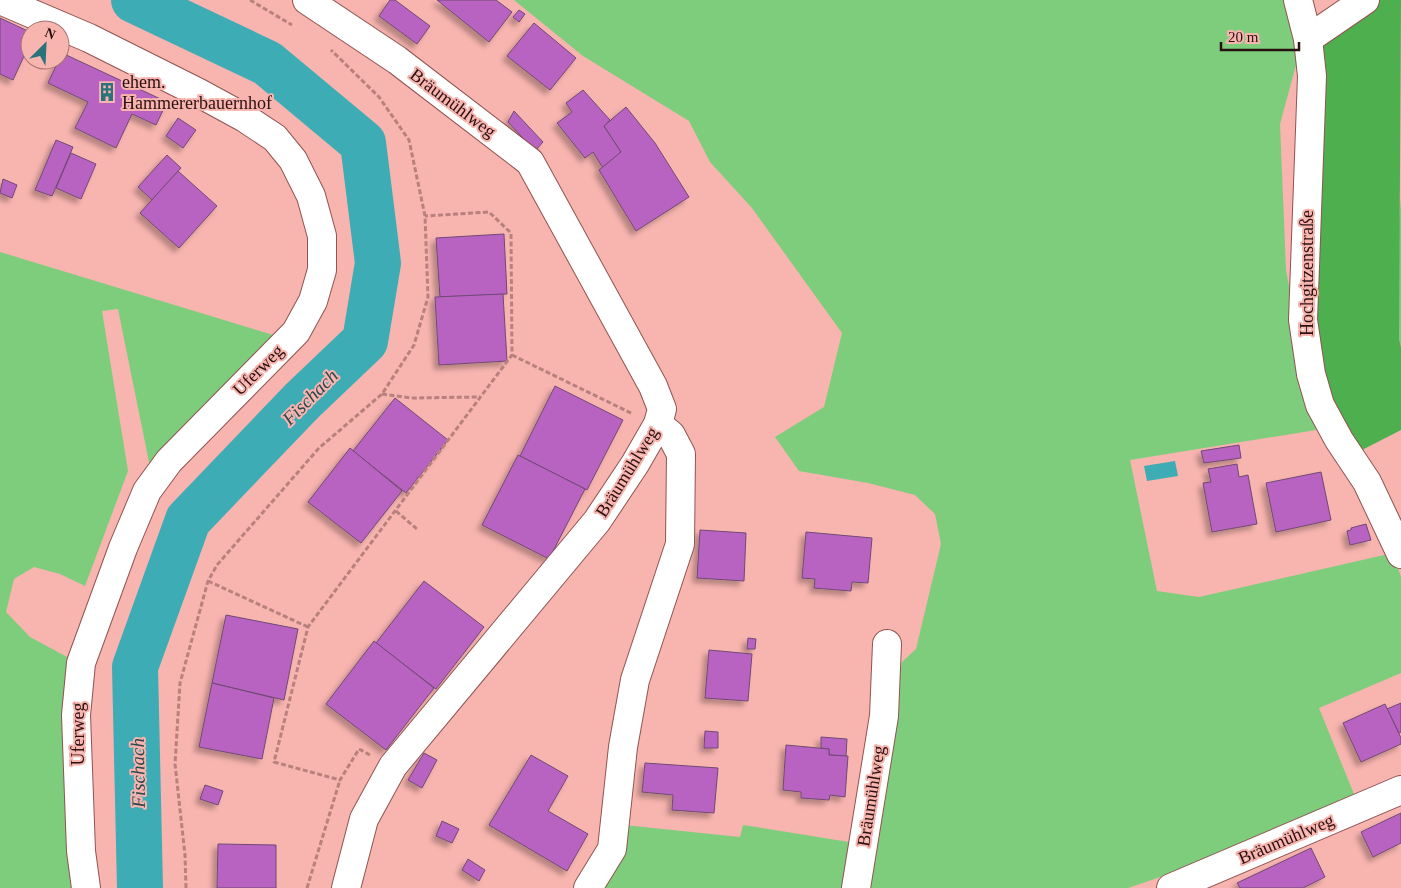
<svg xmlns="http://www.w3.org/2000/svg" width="1401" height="888" viewBox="0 0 1401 888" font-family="Georgia,serif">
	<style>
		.green { fill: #7ecd7c }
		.forest { fill: #4eaf4e }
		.water { fill: #3eacb5 }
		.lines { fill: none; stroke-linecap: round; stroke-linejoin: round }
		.river { stroke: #3eacb5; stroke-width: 46 }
		.building { fill: #b863c2; stroke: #6f4a73; filter: url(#shadow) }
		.minor-casing { stroke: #905451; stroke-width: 30 }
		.path { stroke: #b8817d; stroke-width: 3; stroke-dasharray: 5 2.5; stroke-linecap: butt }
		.minor { stroke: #fff; stroke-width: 28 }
		.labels { text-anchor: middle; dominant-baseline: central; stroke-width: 4; stroke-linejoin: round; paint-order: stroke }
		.poi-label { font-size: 18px; fill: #291110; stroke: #f8b4af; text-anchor: start }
		.street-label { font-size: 18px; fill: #291110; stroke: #f8b4af }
		.water-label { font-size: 19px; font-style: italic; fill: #294a4d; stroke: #f8b4af }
	</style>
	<defs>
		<filter id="shadow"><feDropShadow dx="-4.5" dy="4.5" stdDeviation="2.5" flood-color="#0004"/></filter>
	</defs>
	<rect width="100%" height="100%" fill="#f8b4af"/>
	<g class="green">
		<path d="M514 0H1292L1302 43 1280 124 1286 270 1298 331 1303 385 1316 430 1130 460 1157 591 1199 597 1393 553 1401 577V673L1319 708 1356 799 1228 854 1128 888H602L624 825 740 837 743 825 874 846 902 662 916 649 941 544 935 514 915 495 868 483 799 471 775 437 824 407 842 333 752 208 710 162 689 121 583 56Z"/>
		<path d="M1401 198V347L1399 339V224Z"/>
		<path d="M0 252 283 338 151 472 118 309 102 311 128 471 85 586 60 574 34 567 14 579 6 612 30 637 69 658 80 888H0Z"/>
	</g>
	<path class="forest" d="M1377 0H1401L1399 339 1401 347V430L1362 450 1317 389 1314 64 1324 43Z"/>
	<path class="water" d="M1175 461 1178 476 1147 481 1144 466Z"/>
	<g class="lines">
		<path class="river" d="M134 0 267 63 363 143 378 263 365 341 302 401 188 520 135 667 140 888"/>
	</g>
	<g class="building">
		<path d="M390 0H395L430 26 417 44 379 16Z"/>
		<path d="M437 0H496L512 12 489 42Z"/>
		<path d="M519 10 525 14 519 22 513 17Z"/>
		<path d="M0 18 30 32V43L13 80 0 74Z"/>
		<path d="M534 23 576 58 550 90 507 56Z"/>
		<path d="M62 53 167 102 156 125 132 114 116 148 75 128 88 102 48 83Z"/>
		<path d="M583 90 610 120 604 126 621 152 603 168 593 152 585 158 557 123 572 112 566 103Z"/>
		<path d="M626 107 655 143 689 197 636 231 599 170 621 152 604 126Z"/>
		<path d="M514 111 543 142 535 151 508 122Z"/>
		<path d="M178 118 196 130 183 148 166 136Z"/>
		<path d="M56 140 73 147 52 196 35 190Z"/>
		<path d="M71 153 96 164 81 199 56 188Z"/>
		<path d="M167 155 181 168 152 200 138 187Z"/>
		<path d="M178 171 217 206 179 248 140 213Z"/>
		<path d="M3 179 17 185 12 198 0 193Z"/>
		<path d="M504 234 507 294 440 297 436 238Z"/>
		<path d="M503 294 507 361 439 365 435 297Z"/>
		<path d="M555 386 623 420 587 490 520 456Z"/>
		<path d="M395 398 448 440 406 493 353 451Z"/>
		<path d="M1239 445 1241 458 1204 463 1201 451Z"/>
		<path d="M350 448 402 491 361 543 308 502Z"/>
		<path d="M518 455 585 489 549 559 482 525Z"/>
		<path d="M1237 464 1239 477 1248 475 1257 524 1212 532 1203 483 1211 482 1208 469Z"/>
		<path d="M1321 472 1331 520 1276 532 1266 483Z"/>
		<path d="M1366 524 1371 540 1350 545 1347 531 1351 530V528Z"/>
		<path d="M700 530 746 533 744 581 697 578Z"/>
		<path d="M806 532 872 538 868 583 852 582 851 591 814 588 815 579 802 578Z"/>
		<path d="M424 581 484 627 436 689 376 643Z"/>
		<path d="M226 615 298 629 284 700 212 683Z"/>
		<path d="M748 638 756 639 755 649H747Z"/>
		<path d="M374 641 434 688 386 750 326 704Z"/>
		<path d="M709 650 752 654 748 701 705 698Z"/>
		<path d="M212 683 274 698 262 759 199 747Z"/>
		<path d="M1401 703V732L1399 733 1387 709Z"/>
		<path d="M1385 704 1401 738V744L1361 762 1343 723Z"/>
		<path d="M705 731 718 732V748H704Z"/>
		<path d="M821 737 847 739 846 756 829 755V749L821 748Z"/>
		<path d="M786 745 829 749V755L848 756 845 797 830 795 829 800 801 798V792L783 790Z"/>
		<path d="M424 753 437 760 422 788 408 780Z"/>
		<path d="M531 755 568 776 548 811 588 834 567 871 489 825Z"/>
		<path d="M645 763 718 768 714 813 672 810 673 795 642 792Z"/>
		<path d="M205 785 223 791 218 805 200 799Z"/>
		<path d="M1401 813V843L1373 857 1361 832Z"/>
		<path d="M442 821 459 829 452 843 436 836Z"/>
		<path d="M218 844 276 845V888H217Z"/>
		<path d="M1311 848 1325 877 1303 888H1240L1237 883Z"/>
		<path d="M468 859 485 870 479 881 462 870Z"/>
	</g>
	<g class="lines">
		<g class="minor-casing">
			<g id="minor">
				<path d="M0 0 89 38 199 93 245 118 275 138 293 160 311 196 322 236V270L313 301 296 332 169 461 147 491 123 548 81 663 76 715 81 851 86 888"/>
				<path d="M307 0 397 60 530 162 653 386 662 409 658 424 635 464 597 521 393 766 364 819 346 888"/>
				<path d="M1298 0 1308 39 1312 76 1303 320 1311 374 1320 405 1339 440 1367 482 1401 554"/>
				<path d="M1308 39 1365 0"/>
				<path d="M588 888 612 849 623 747 635 680 680 544 681 454 671 435 658 424"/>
				<path d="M856 888 884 716 887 644"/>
				<path d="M1171 888 1401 790"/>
			</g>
		</g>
		<g class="path">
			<path d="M250 0 292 25"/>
			<path d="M512 355 633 414"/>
			<path d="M382 394 411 398 480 397"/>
			<path d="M396 511 418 530"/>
			<path d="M208 581 308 627"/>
			<path d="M370 755 359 749 340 780 274 762 308 627 512 355 511 233 489 212 425 216"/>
			<path d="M186 888 185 855 175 764 180 683 208 581 217 565 319 448 382 394 414 345 428 297 425 216 409 140 379 97 331 50"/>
			<path d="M307 888 340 780"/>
		</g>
		<use href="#minor" class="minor"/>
	</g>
	<defs>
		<g id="building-bare" transform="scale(1.5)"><path d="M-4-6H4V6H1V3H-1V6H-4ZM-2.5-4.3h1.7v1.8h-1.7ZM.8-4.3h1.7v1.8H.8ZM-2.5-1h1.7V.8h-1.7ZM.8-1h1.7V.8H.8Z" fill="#2a737a" stroke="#f8b4af" stroke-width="2.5" paint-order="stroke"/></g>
	</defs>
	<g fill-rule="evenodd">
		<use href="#building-bare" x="107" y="92"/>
	</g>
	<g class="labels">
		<g class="poi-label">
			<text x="122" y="82">ehem.<tspan x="122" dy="21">Hammererbauernhof</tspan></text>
		</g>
		<g class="street-label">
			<text transform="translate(453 103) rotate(37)">Bräumühlweg</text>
			<text transform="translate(1307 273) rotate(-90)">Hochgitzenstraße</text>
			<text transform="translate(258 370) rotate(-45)">Uferweg</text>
			<text transform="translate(627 472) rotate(-58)">Bräumühlweg</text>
			<text transform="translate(78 734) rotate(-90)">Uferweg</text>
			<text transform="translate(871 796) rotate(-81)">Bräumühlweg</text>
			<text transform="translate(1286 839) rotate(-23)">Bräumühlweg</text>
		</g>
		<g class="water-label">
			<text transform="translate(310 397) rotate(-45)">Fischach</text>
			<text transform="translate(138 773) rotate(-91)">Fischach</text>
		</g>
	</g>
	<g transform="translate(45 45) rotate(24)"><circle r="24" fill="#f8b4af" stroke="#a5736f"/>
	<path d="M0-4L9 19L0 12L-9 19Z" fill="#2a737a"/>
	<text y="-8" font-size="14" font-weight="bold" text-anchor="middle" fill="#291110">N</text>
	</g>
	<path d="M1221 42v8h78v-8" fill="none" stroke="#291110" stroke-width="2.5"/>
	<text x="1228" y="42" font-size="15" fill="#291110" stroke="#f8b4af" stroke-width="4" paint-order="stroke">20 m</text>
</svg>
